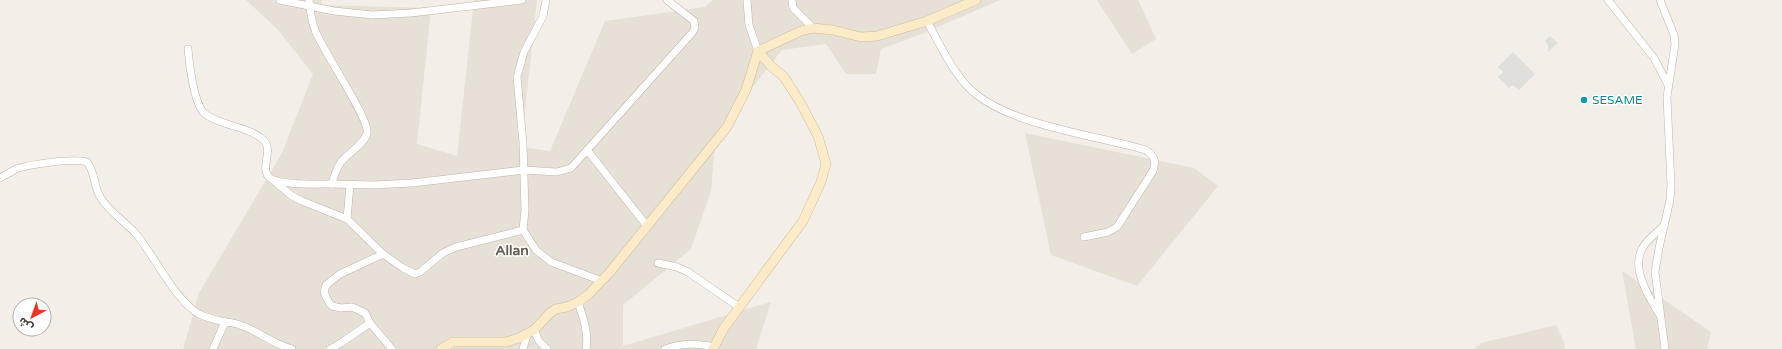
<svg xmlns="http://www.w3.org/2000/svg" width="1782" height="349" viewBox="0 0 1782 349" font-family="'Varela Round','Noto Sans Arabic',sans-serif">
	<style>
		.residential { fill: #e6e0d6 }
		.parking { fill: #e1dfdc }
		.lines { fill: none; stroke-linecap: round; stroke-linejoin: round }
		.street-casing { stroke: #beb5ab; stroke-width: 8 }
		.secondary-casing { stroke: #d0bd9a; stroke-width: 10 }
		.street { stroke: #fff; stroke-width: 7 }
		.secondary { stroke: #fbebc9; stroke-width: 9 }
		.culture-dot { fill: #0f9aa8; stroke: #fff; stroke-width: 1.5 }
		.labels { text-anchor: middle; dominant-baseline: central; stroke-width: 3; stroke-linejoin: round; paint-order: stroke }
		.culture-label { font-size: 12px; fill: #0d838f; stroke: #fff; text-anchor: start }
		.quarter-label { font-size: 14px; font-weight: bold; fill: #685c4f; stroke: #fff }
	</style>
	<rect width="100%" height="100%" fill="#f3eee8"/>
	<g class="residential">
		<path d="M246 0H322L321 5 431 8 417 144 457 156 474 0H537L521 147 550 151 605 21 705 7 713 0H1000L924 33 881 49 876 74H846L826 44 782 50 716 133 711 191 691 249 623 305V346L771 302 756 349H183L199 293 282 153 313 74 278 30Z"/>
		<path d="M1097 0H1138L1156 39 1132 54Z"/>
		<path d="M1025 133 1194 168 1218 186 1137 286 1051 255Z"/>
		<path d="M1622 271 1711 332 1707 349H1636Z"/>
		<path d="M1556 325 1564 342 1565 349H1474L1481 343Z"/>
	</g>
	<g class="parking">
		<path d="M1550 36 1558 43 1548 52V45L1545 41Z"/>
		<path d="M1513 52 1535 74 1519 90 1513 85 1509 88 1498 77 1503 72 1498 67Z"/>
	</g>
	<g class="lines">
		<g class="street-casing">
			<g id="street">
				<path d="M280 0 334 11 372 15 411 13 522 0"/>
				<path d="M309 0C310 10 311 20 315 30 322 50 370 119 367 133 365 144 348 153 341 162 336 169 334 176 332 184L374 185 412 183 524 170 557 172 571 168 692 33 695 28 694 21 667 0"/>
				<path d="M546 0 543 16 524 52 517 77 523 143 525 210 523 230 536 250 551 262 602 281"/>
				<path d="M747 0 749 25 758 51"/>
				<path d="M792 0 793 8 813 28"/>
				<path d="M1608 0 1654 58 1668 85"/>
				<path d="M1660 0 1674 35 1675 44 1667 97 1671 185 1670 200 1659 248 1655 272 1665 349"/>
				<path d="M927 21C939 43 950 67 967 86 1003 125 1096 135 1146 150 1155 156 1156 161 1153 171L1117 227 1108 232 1084 237"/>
				<path d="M188 49C189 63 194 105 205 114 211 119 222 122 230 125 240 128 253 131 261 138 276 148 259 168 269 177 278 186 319 184 332 184"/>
				<path d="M587 150 647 226"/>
				<path d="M0 178C5 175 11 172 16 169 31 164 73 158 87 162 96 173 93 187 101 198 110 213 126 222 137 235 155 257 175 300 199 314 207 318 216 320 225 322"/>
				<path d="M274 181 292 196 302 201 347 219 383 254"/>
				<path d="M347 219 350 185"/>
				<path d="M658 263 677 267 688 272 739 307"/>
				<path d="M578 302C583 317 589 333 586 349"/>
				<path d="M1659 314C1649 297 1631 269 1642 249 1647 239 1656 233 1664 226"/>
				<path d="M534 330 539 341 547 349"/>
				<path d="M213 349 225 322C250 323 268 343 292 349"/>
				<path d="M330 349 341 343 370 323"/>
				<path d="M392 349 370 323 365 313 352 307 341 308 332 306 329 303 324 292 326 285 340 274 383 254 403 268 415 274 420 272 443 253 456 247 523 230"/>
				<path d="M523 349 527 335"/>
				<path d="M665 349C682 343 696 343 714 347"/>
			</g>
		</g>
		<g class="secondary-casing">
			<g id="secondary">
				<path d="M441 349 453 342H506L519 338 534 330 550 313 556 309 567 307 578 302 588 295 610 272 727 127 746 90 758 51 801 31 813 28 833 30 861 37 877 36 927 21 976 0"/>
				<path d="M713 349 724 328 803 221 821 182 826 164 818 136 800 102 784 77 771 66 758 51"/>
			</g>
		</g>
		<use href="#street" class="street"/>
		<use href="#secondary" class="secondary"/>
	</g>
	<circle class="culture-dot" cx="1584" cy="100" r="4"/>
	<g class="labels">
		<g class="culture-label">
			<text x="1592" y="100">SESAME</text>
		</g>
		<g class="quarter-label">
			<text x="512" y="250">Allan</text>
		</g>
	</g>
	<g transform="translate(32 317) rotate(221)"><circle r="19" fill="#ffffff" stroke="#b5b2af"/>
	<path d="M0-3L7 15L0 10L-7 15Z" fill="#ec3425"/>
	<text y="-6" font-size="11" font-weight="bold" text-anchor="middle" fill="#453f37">ش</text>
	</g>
</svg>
